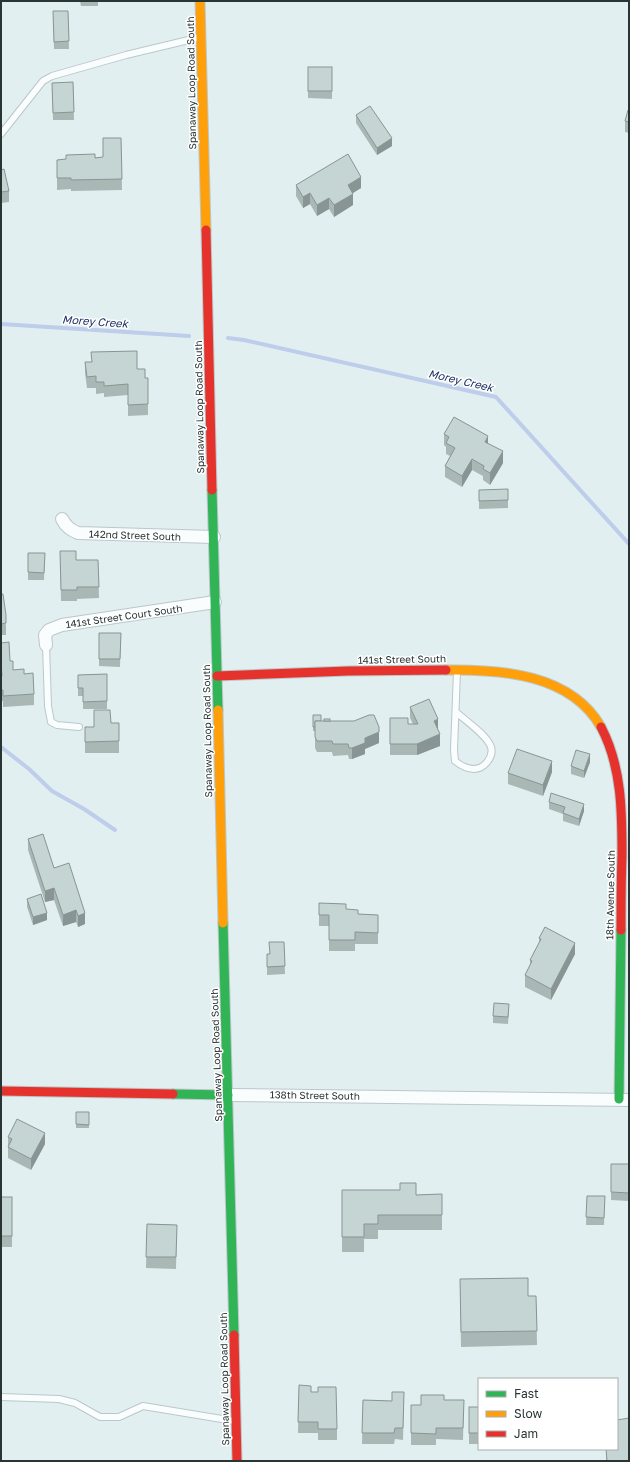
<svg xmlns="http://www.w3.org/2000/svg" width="630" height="1462" viewBox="0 0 630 1462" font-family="'Golos Text',sans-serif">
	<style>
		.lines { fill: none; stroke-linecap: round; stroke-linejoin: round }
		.stream { stroke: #bdcdea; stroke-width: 4 }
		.lane-casing { stroke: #bcc7c9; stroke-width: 8 }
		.street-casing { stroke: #bcc7c9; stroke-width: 14 }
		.fast-casing { stroke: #bcc7c9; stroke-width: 11 }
		.slow-casing { stroke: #bcc7c9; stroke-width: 11 }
		.jam-casing { stroke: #bcc7c9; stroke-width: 11 }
		.lane { stroke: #fafdfd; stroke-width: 6 }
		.street { stroke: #fafdfd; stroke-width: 12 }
		.fast { stroke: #30b455; stroke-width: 9 }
		.slow { stroke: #ff9f0a; stroke-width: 9 }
		.jam { stroke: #e5322d; stroke-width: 9 }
		.wall { fill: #a9b7b5 }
		.shaded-wall { fill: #899594 }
		.building { fill: #c4d5d3; stroke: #899594 }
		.labels { text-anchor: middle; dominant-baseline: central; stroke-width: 3; stroke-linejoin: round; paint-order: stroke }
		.street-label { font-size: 10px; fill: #293435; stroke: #fff }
		.water-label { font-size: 11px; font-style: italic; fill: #1f3162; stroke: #fff }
	</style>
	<rect width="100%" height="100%" fill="#e1eff1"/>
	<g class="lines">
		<g class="stream">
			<path d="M1 324 189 336"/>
			<path d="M228 338 244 340 496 397 629 544"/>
			<path d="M1 747 29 769 52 791 84 809 115 830"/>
		</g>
		<g class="lane-casing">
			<g id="lane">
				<path d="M1 134 43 81 52 76 126 55 197 38"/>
				<path d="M46 645 48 706 51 722 57 725 79 727"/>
				<path d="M456 712C466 721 487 735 491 747 494 757 484 769 474 769 467 769 460 765 455 761L454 750 457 671"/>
				<path d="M1 1397 59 1399 75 1403 100 1417H119L143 1406 234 1421"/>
			</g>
		</g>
		<g class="street-casing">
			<g id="street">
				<path d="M62 519C66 527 71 530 78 533L214 537"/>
				<path d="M46 645 45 635 49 630 62 625 215 602"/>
				<path d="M228 1095 629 1100"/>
			</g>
		</g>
		<g class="fast-casing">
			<g id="fast">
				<path d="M212 490 218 710"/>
				<path d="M223 923 234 1335"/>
				<path d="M173 1094 228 1095"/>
				<path d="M619 1099 621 930"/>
			</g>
		</g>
		<g class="slow-casing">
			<g id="slow">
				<path d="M200 1 206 230"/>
				<path d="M446 670C501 669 571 674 601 727"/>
				<path d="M218 710 223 923"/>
			</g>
		</g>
		<g class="jam-casing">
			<g id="jam">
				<path d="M206 230 212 490"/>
				<path d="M217 676 348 671 446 670"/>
				<path d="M601 727C622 767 622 812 622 856 621 881 621 905 621 930"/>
				<path d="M1 1091 173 1094"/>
				<path d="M234 1335 237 1461"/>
			</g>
		</g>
		<use href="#lane" class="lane"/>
		<use href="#street" class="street"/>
		<use href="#fast" class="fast"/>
		<use href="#slow" class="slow"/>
		<use href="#jam" class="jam"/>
	</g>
	<g class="wall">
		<path d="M80 1H98V6H81Z"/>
		<path d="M53 11H68L69 49H54Z"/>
		<path d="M308 67H332V99L308 98Z"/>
		<path d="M73 82 74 120H53L52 83Z"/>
		<path d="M629 111V133L625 132V121Z"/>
		<path d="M356 115 392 146 377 155 356 123Z"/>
		<path d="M121 138 122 190 71 191V189L57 190V160L103 157Z"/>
		<path d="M1 170 9 191V202L1 203Z"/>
		<path d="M296 185 361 188 353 193V205L334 217 329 209 317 216 310 204 303 208 296 196Z"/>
		<path d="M85 362 137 369 145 378 148 404V415L128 416V395L104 397V393L96 394V388H87L85 373Z"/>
		<path d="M444 434 488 443 503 463 490 485 483 480V476L472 470 462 487 445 477V466L450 456 446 454V447L444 445Z"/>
		<path d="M479 490 508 500V508L479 509Z"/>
		<path d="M60 551 76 560H98L99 598 77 599V601H61Z"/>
		<path d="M28 553H45L44 580H28Z"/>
		<path d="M1 594 6 626V635H1Z"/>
		<path d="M99 633H121L120 667 99 666Z"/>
		<path d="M1 643 10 661 13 670 24 674 34 694V705L3 707V701H1V676H2L1 674Z"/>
		<path d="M107 674V709H83V696H78V675Z"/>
		<path d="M410 707 438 731 440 746 417 755H390V718L408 724H413L410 718Z"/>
		<path d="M313 715 321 721H330L379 743 365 749V754L352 759H349L348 755 333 756 332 752H317L315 748V731H313Z"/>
		<path d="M111 723H119V753H85V727H94Z"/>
		<path d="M590 762 584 778 571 774V766Z"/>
		<path d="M552 772 543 796 508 784V773Z"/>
		<path d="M549 802 584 811 579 826 563 821V814L549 809Z"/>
		<path d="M28 839 54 868 85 924 78 927 76 922 63 926 54 900 45 902 28 850Z"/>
		<path d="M27 899 47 920 33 925 27 907Z"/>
		<path d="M319 903 346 909 358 914 378 915V944H355V951H329V926H319Z"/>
		<path d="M539 938 575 954 551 1000 525 987V975L530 966V960L539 943Z"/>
		<path d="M284 942 285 974 267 975V954H270Z"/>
		<path d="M509 1011 508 1024 493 1023V1016Z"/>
		<rect x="76" y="1112" width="13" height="16"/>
		<path d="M8 1137 45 1144 31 1170 8 1158Z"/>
		<path d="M611 1164H629V1201L611 1200Z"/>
		<path d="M342 1190 416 1195 442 1194V1230H378V1239H364V1252H342Z"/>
		<path d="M587 1196H605L604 1225H586Z"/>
		<rect x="1" y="1197" width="11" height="50"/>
		<path d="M147 1224 177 1225 176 1269 146 1268Z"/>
		<path d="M460 1279 528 1296H536L537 1345 461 1347Z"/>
		<path d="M299 1385 311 1392 337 1429V1440H318V1433H298Z"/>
		<path d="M404 1392 403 1440 395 1439 394 1444H362L363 1400 392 1401Z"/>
		<path d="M444 1400H464L463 1440 436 1439V1445H411V1405H421Z"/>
		<rect x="469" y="1407" width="10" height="37"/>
		<path d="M606 1449H617L629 1461H606Z"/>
	</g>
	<g class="shaded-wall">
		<path d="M392 138V146L377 155V148Z"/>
		<path d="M361 177V188L348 196V185Z"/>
		<path d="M310 193V204L303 208V197Z"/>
		<path d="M353 194V205L334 217V205Z"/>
		<path d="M329 198V209L317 216V205Z"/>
		<path d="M488 436V447L485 442Z"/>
		<path d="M503 451V463L490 485V473Z"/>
		<path d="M472 459V470L462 487V476Z"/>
		<path d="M438 719V731L434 721Z"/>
		<path d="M379 732V743L365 749V754L352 759V748L365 738Z"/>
		<path d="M440 734V746L417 755V744Z"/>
		<path d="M590 754V762L584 778V771Z"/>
		<path d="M552 761V772L543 796V785Z"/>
		<path d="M584 804V811L579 826V819Z"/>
		<path d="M54 888V900L45 902V891Z"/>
		<path d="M76 910V922L63 926V915Z"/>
		<path d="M47 913V920L33 925V917Z"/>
		<path d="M85 913V924L78 927V916Z"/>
		<path d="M575 943V954L551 1000V989Z"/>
		<path d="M45 1133V1144L31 1170V1159Z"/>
	</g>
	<g class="building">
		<path d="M53 11H68L69 41 54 42Z"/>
		<rect x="308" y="67" width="24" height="24"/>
		<path d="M73 82 74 112 53 113 52 83Z"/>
		<path d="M370 106 392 138 377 148 356 115Z"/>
		<path d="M628 110 629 111V122L625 121Z"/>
		<path d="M103 138H121L122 179 71 180V178H57V160L66 159V155L95 154V158L103 157Z"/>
		<path d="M348 154 361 177 348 185 353 194 334 205 329 198 317 205 310 193 303 197 296 185Z"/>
		<path d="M4 169 9 191 1 192V170Z"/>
		<path d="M137 351V369H145V378H148V404L128 405V384L104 386V382H96V376L87 377 85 362H92L91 352Z"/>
		<path d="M454 417 488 436 485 442 503 451 490 473 483 469 484 466 472 459 462 476 445 466 455 448 446 443 449 437 444 434Z"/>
		<path d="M508 489V500L479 501V490Z"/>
		<path d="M60 551H76V560H98L99 587H77V590H61Z"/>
		<path d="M28 553H45L44 573 28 572Z"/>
		<path d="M1 594H3L6 615V623L1 624Z"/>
		<path d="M99 633H121L120 659H99Z"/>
		<path d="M9 642 10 661H13V670L24 669V674L33 673 34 694 3 696V690H1V676H2L1 663V643Z"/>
		<path d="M107 674V701L83 702V688H78V675Z"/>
		<path d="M429 699 438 719 434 721 440 734 417 744H390V718H408V724H418L410 707Z"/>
		<path d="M94 710H110L111 723H119V741L85 742V727H94Z"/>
		<path d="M313 715H321V721H315V727H313Z"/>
		<path d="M369 715H374L379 727V732L365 738V743L352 748H349L348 744H333L332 741H317L315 737V721H354Z"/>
		<rect x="324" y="719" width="6" height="2"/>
		<path d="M517 749 552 761 543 785 508 773Z"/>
		<path d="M576 750 590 754 584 771 571 766Z"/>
		<path d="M551 793 584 804 579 819 563 813 565 807 549 802Z"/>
		<path d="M43 834 54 868 69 863 85 913 78 916 76 910 63 915 54 888 45 891 28 839Z"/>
		<path d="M41 894 47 913 33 917 27 899Z"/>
		<path d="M319 903 346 904V909L358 910V914L378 915V933L355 932V940H329V915H319Z"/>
		<path d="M545 927 575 943 551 989 525 975 532 961 530 960 541 939 539 938Z"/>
		<path d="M269 942H284L285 966 267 967V954H270Z"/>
		<path d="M494 1003 509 1004 508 1017 493 1016Z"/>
		<path d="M76 1112H89V1125L76 1124Z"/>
		<path d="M17 1119 45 1133 31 1159 8 1147 12 1139 8 1137Z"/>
		<path d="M611 1164H629V1193L611 1192Z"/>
		<path d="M400 1183H416V1195L442 1194V1215H378V1224H364V1237H342V1190H400Z"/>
		<path d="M587 1196H605L604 1218 586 1217Z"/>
		<rect x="1" y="1197" width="11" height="39"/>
		<path d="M147 1224 177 1225 176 1257H146Z"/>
		<path d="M528 1278V1296H536L537 1331 461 1332 460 1279Z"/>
		<path d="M299 1385 311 1386V1392H318V1387H336L337 1429H318V1422H298Z"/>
		<path d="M392 1392H404L403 1428H395L394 1433H362L363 1400 392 1401Z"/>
		<path d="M421 1395H444V1400H464L463 1428H436V1434L411 1433V1405H421Z"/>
		<rect x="469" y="1407" width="10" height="26"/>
		<path d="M629 1418V1461H607L606 1449H617V1420Z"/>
	</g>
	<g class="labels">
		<g class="street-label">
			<text transform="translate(191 83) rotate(-91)">Spanaway Loop Road South</text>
			<text transform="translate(199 407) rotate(-91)">Spanaway Loop Road South</text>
			<text transform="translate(135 535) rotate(2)">142nd Street South</text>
			<text transform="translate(124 616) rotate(-8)">141st Street Court South</text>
			<text transform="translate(402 659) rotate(-1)">141st Street South</text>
			<text transform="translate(207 731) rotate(-91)">Spanaway Loop Road South</text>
			<text transform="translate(610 895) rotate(-89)">18th Avenue South</text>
			<text transform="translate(216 1055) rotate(-92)">Spanaway Loop Road South</text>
			<text transform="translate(315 1095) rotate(1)">138th Street South</text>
			<text transform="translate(224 1379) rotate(-91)">Spanaway Loop Road South</text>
		</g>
		<g class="water-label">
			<text transform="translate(95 321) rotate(4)">Morey Creek</text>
			<text transform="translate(461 380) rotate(13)">Morey Creek</text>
		</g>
	</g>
	<rect width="630" height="1462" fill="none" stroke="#293435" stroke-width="4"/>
	<rect x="478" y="1378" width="140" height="72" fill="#ffffff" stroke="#a9aeae"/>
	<rect x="486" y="1391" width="20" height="6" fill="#30b455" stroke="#a9aeae"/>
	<text x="514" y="1398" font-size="12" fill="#293435">Fast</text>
	<rect x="486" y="1411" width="20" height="6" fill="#ff9f0a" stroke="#a9aeae"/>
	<text x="514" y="1418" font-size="12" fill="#293435">Slow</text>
	<rect x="486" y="1431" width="20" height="6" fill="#e5322d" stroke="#a9aeae"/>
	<text x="514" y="1438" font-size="12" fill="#293435">Jam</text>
</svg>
